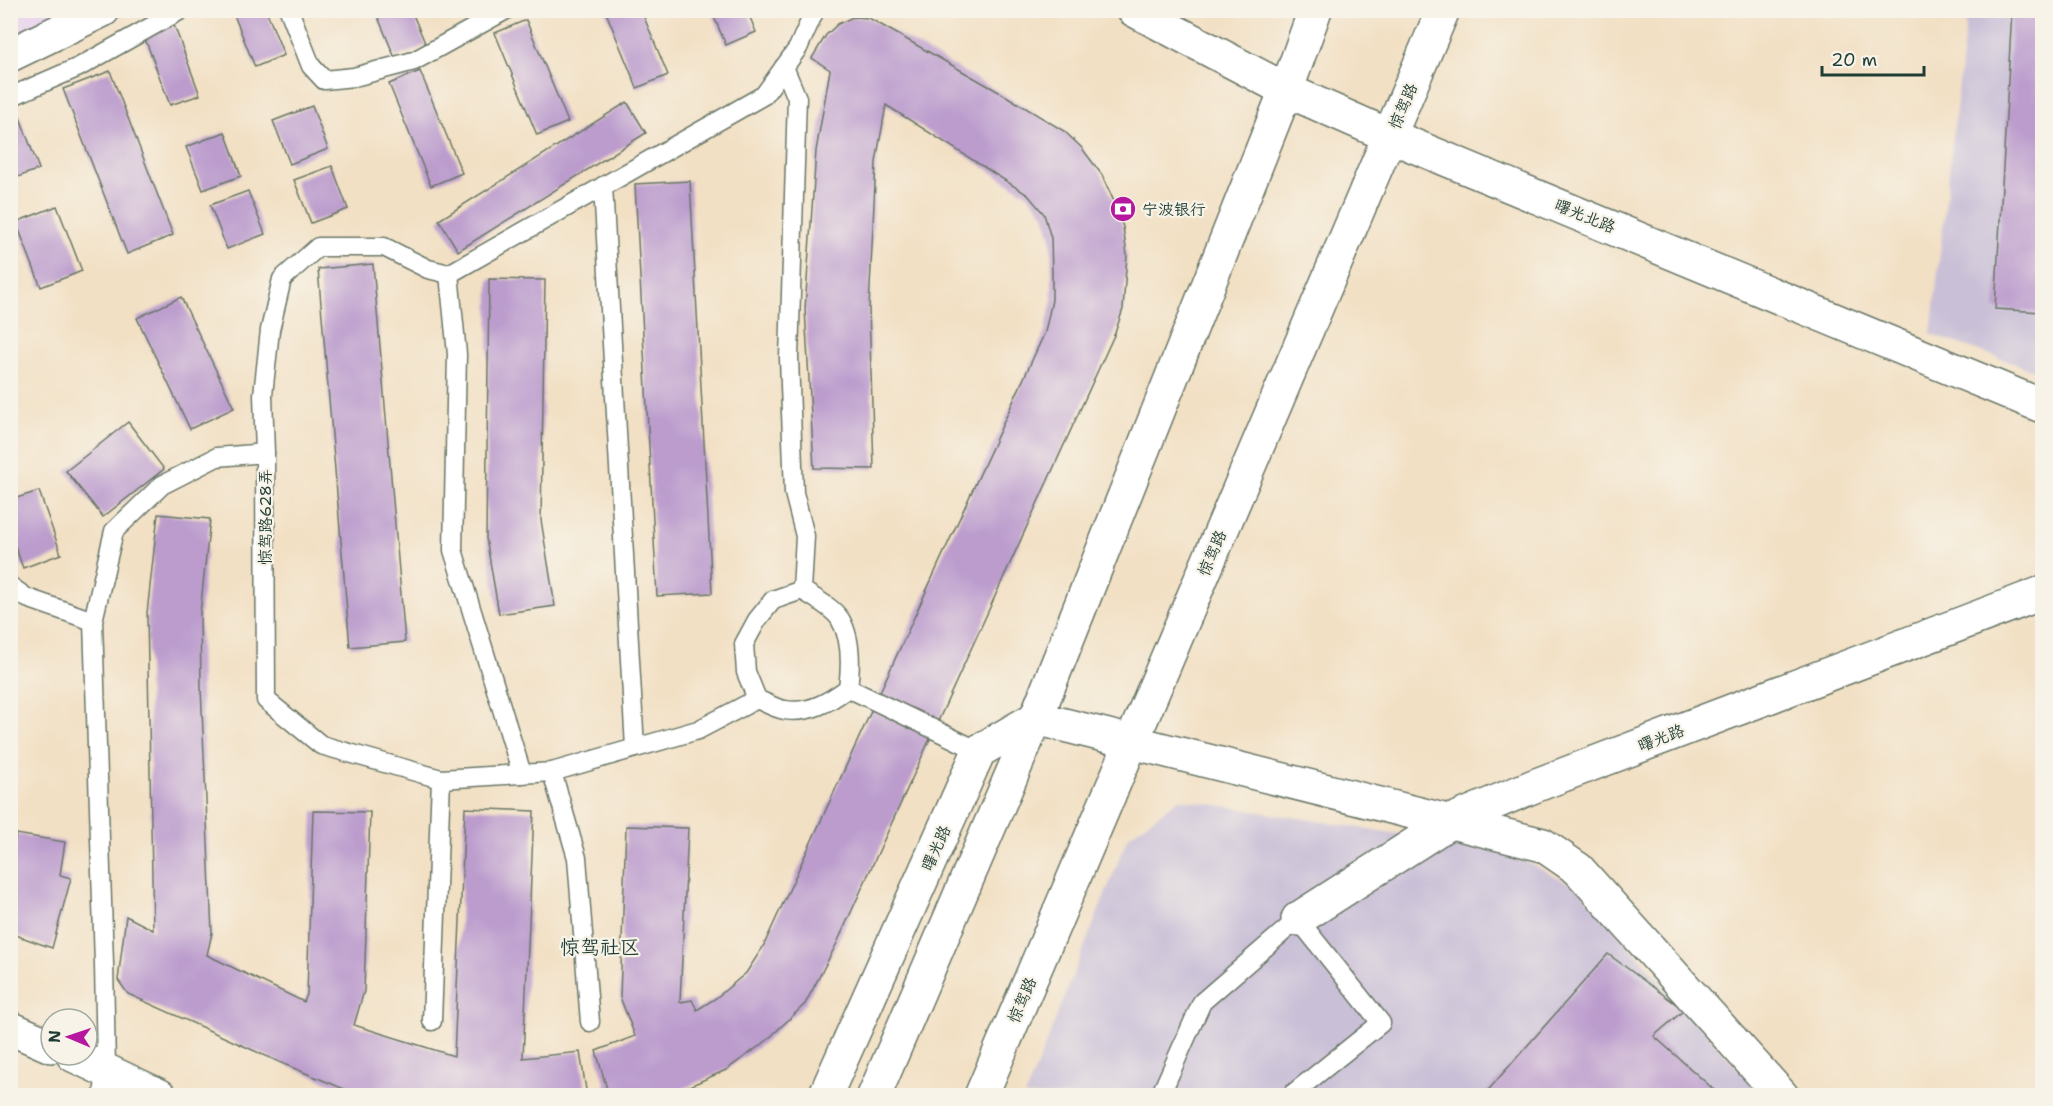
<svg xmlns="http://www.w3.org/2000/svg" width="2053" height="1106" viewBox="0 0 2053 1106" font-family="'Shantell Sans','LXGW WenKai TC',sans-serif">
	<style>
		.built { fill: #e8d2ee }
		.industrial { fill: #c9bfd7 }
		.building { fill: #bb9ccd }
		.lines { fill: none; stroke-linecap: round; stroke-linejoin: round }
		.lane-casing { stroke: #697666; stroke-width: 21 }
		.street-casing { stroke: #697666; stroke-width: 36 }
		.secondary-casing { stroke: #697666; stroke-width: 36 }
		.primary-casing { stroke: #697666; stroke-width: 36 }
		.lane { stroke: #fff; stroke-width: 18 }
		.street { stroke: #fff; stroke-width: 33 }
		.secondary { stroke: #fff; stroke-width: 33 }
		.primary { stroke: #fff; stroke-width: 33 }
		.labels { text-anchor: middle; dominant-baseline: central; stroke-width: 4.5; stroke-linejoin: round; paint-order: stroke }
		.street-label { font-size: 16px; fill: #1f3d34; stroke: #f7f3e8 }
		.poi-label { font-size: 16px; fill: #1f3d34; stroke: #f7f3e8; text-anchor: start }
		.quarter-label { font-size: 20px; fill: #1f3d34; stroke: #f7f3e8 }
	</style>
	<rect width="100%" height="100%" fill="#f7f3e8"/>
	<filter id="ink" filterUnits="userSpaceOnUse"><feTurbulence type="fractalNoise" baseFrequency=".0167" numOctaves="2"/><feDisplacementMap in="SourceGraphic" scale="12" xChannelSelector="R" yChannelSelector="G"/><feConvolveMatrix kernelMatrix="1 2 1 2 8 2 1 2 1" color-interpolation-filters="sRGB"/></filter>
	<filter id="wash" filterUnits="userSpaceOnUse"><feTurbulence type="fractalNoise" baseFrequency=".008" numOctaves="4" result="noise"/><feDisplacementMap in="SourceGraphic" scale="24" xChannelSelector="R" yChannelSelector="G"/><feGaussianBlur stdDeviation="1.35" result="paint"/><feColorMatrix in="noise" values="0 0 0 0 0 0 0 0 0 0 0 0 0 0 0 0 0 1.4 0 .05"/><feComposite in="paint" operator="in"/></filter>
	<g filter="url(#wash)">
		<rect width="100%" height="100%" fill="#f2e0c4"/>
		<path class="built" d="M11 10 93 11 11 49Z"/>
		<g class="industrial">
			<path d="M1967 11H2042V373L1931 334Z"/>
			<path d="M1179 799 1505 851 1577 887 1762 1096H1025L1128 837Z"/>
		</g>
		<g id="blocks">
			<g class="building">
				<path d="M232 10H266L284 55 255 67Z"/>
				<path d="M375 10H411L426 45 395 58Z"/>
				<path d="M605 10H641L668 75 637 88Z"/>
				<path d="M711 10H747L756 32 726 45Z"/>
				<path d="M2012 10H2042V312L1995 309Z"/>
				<path d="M853 17 869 18 1006 96 1064 131 1081 147 1102 175 1116 206 1123 227 1127 255 1123 309 1115 333 837 943 805 1004 765 1042 726 1070 667 1096H609L596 1051 635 1036 620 997 626 826 688 828 680 1002 692 1000 697 1010 716 998 746 973 763 947 1045 332 1052 300V273L1051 238 1044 214 1028 195 886 105 876 162 869 308 874 469 814 468 805 309 816 151 830 70 812 58 826 35 838 24Z"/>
				<path d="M526 20 568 122 537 135 495 33Z"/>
				<path d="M174 25 200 95 170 105 144 36Z"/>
				<path d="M110 71 173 235 127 254 63 89Z"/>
				<path d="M420 71 462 173 431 186 389 84Z"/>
				<path d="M627 102 646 133 458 251 439 220Z"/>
				<path d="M15 104 39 169 10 180V106Z"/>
				<path d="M312 106 328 149 290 164 273 121Z"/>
				<path d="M225 132 241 176 203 190 186 147Z"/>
				<path d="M332 166 348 209 311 223 294 180Z"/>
				<path d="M690 181 712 593 657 596 635 184Z"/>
				<path d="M248 191 265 234 227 249 210 205Z"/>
				<path d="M57 206 82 271 41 287 16 222Z"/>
				<path d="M373 264 405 642 350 647 318 269Z"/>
				<path d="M489 279 545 280 541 520 555 606 499 614 486 538Z"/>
				<path d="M181 297 234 408 190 429 137 318Z"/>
				<path d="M128 422 164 469 103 517 66 471Z"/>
				<path d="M39 491 61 554 23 568 10 532V500Z"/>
				<path d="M158 514 210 519 200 613 201 688 212 933 207 955 304 1002 307 994 313 811 370 812 364 991 354 1025 454 1056 465 808 534 811 523 1058 580 1052 587 1096H361L286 1065 128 994 118 980 126 916 153 930 147 613Z"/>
				<path d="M16 834 65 842 60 875 71 878 52 948 10 933V861Z"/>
				<path d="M1608 954 1684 1010 1654 1036 1721 1096H1483Z"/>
			</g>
		</g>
	</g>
	<g filter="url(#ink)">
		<use href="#blocks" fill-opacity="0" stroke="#697666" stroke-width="1.5"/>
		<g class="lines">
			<g class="lane-casing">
				<g id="lane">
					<path d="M289 10 311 66 324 80 354 77 414 61 506 10"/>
					<path d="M784 67 797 98 789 358 794 493 805 536 802 590C814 598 832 607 840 619 852 639 851 666 848 688 829 702 809 714 785 710 776 709 766 703 757 699L746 672 744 644 757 620 773 600 802 590"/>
					<path d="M10 97 79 67 181 10"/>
					<path d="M603 186 635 748"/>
					<path d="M449 274 457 354 453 550 522 774"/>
					<path d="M265 453 263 395 270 330 282 279 318 247H384L428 269 449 274 764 95 798 48 815 10"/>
					<path d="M10 586 27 598 93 621"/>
					<path d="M848 688 979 751"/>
					<path d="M552 772 577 858 590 1022"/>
					<path d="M432 1021 441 779"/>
					<path d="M103 1096 106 1069 104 964 93 621 114 531 162 485 217 457 265 453 266 700 321 745 441 779 552 772 698 730 757 699"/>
					<path d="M1160 1096 1202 1002 1298 919 1381 1023 1290 1096"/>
				</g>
			</g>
			<g class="street-casing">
				<g id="street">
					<path d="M10 55 103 10"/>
					<path d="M1298 919 1451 821 1534 786 2042 593"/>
					<path d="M10 1028 51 1046"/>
					<path d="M73 1055 160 1096"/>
					<path d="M825 1096 979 751 1036 718 1543 845 1578 869 1782 1096"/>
				</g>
			</g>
			<g class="secondary-casing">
				<path id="secondary" d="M1134 10 1286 90 1390 136 2042 406"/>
			</g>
			<g class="primary-casing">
				<g id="primary">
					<path d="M874 1096 1036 718 1290 80 1315 10"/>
					<path d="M981 1096 1443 10"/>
				</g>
			</g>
			<use href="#lane" class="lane"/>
			<use href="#street" class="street"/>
			<use href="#secondary" class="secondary"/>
			<use href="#primary" class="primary"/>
		</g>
	</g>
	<defs>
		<g id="bank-disc" transform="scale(1.35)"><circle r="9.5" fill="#b5179e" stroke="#f7f3e8"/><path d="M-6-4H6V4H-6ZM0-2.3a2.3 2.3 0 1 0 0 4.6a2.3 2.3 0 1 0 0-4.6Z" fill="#fff"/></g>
	</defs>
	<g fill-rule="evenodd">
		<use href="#bank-disc" x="1123" y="209"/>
	</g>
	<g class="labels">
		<g class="street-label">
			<text transform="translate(1403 106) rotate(-67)">惊驾路</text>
			<text transform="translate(1585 216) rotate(22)">曙光北路</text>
			<text transform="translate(265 517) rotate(-90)">惊驾路628弄</text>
			<text transform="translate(1212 553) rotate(-67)">惊驾路</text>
			<text transform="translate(1661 738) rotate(-21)">曙光路</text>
			<text transform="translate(936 848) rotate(-66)">曙光路</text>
			<text transform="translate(1022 1000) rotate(-67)">惊驾路</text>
		</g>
		<g class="poi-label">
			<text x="1142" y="209">宁波银行</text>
		</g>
		<g class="quarter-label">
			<text x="600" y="947">惊驾社区</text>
		</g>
	</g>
	<rect width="2053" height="1106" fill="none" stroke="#f7f3e8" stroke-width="36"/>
	<g transform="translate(69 1037) rotate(272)"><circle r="28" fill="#f7f3e8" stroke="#a1aaa0" stroke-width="1.5"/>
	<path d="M0-4.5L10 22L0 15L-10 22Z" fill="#b5179e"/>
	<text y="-9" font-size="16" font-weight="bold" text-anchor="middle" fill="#1f3d34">N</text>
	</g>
	<path d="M1822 66v9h102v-9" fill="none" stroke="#1f3d34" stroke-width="3"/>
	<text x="1831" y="66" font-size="18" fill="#1f3d34" stroke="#f7f3e8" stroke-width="4.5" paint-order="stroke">20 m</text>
</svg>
